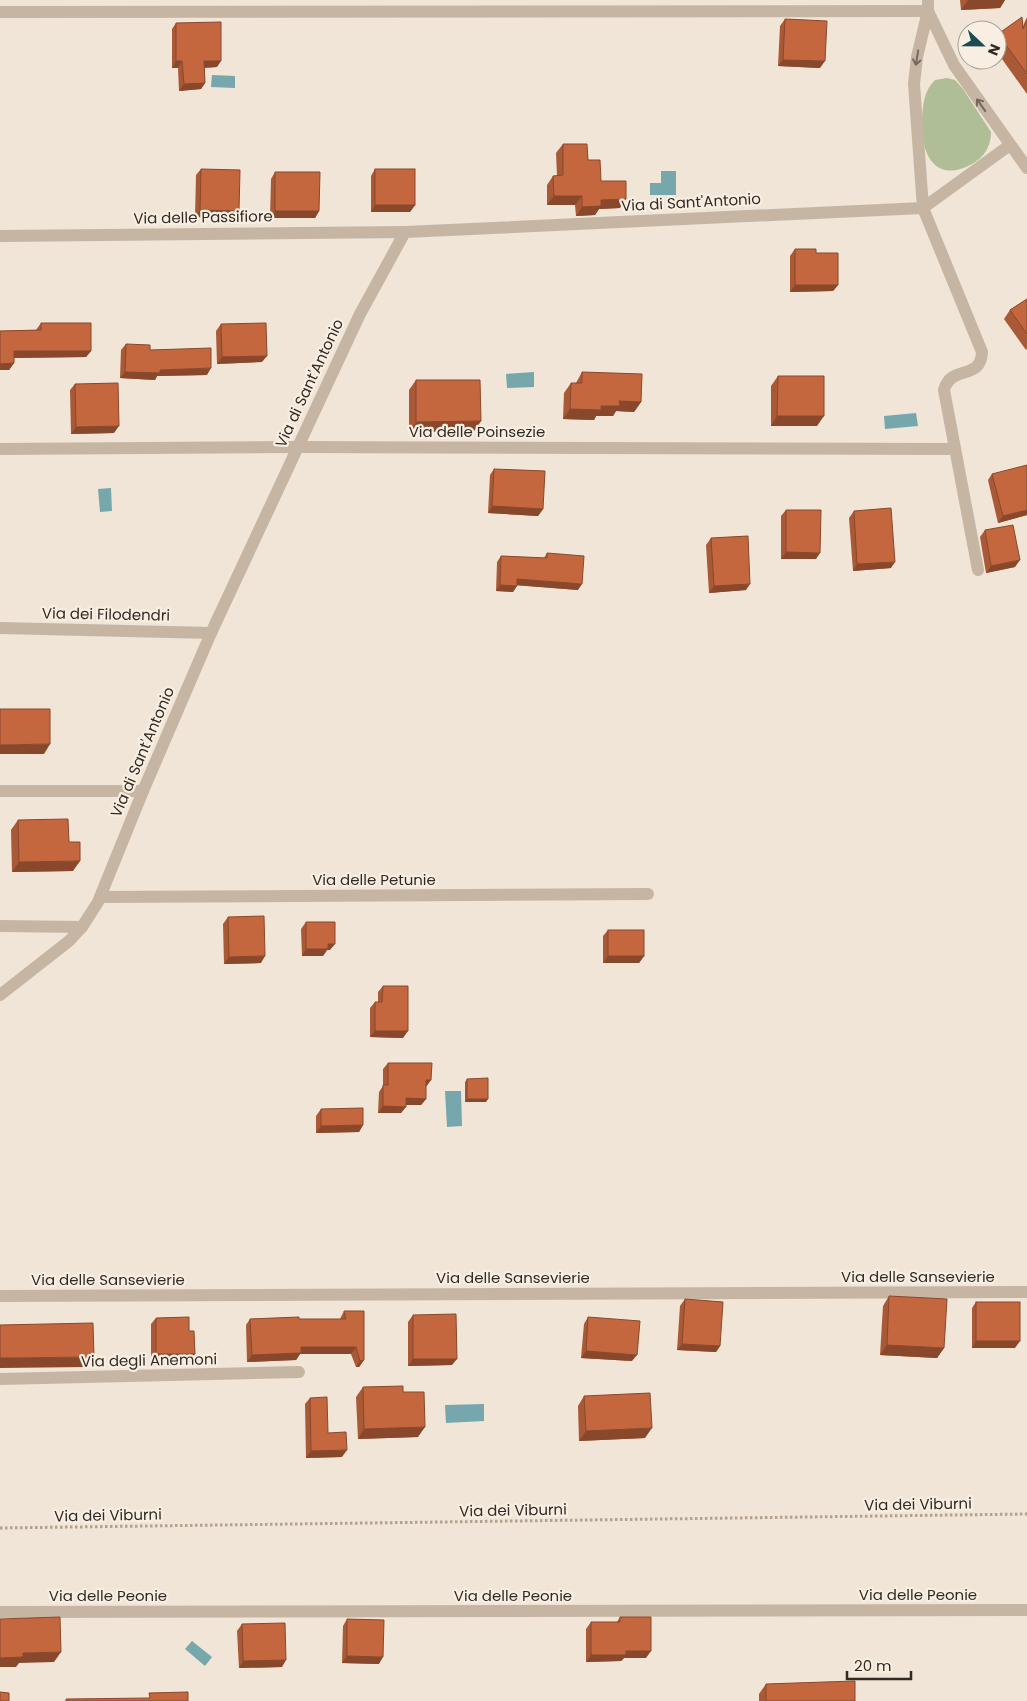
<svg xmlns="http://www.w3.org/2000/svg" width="1027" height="1701" viewBox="0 0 1027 1701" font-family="Poppins,sans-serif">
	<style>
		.green { fill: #afbe97 }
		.water { fill: #76a7ac }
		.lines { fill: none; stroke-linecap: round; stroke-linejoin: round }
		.path { stroke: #b3a08d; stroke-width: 3; stroke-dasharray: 2.5 2.5; stroke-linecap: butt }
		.minor { stroke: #c7b5a3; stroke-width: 12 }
		.wall { fill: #a95936 }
		.shaded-wall { fill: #89482c }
		.building { fill: #c4673f; stroke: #89482c }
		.oneway { stroke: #75695e }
		.labels { text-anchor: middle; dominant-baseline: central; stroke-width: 4.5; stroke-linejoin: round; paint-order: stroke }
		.street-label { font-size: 15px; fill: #322a25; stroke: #f8efe2 }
	</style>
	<rect width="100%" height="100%" fill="#f0e5d6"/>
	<path class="green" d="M947 78 955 80 963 89 991 132C991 147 984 157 972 164 934 185 920 152 922 119 923 103 924 91 935 80Z"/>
	<g class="water">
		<path d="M212 75 235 76V88L211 87Z"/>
		<path d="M661 171H676V195H650V183H661Z"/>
		<path d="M534 372V387L507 388 506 374Z"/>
		<path d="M916 413 918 426 885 429 884 416Z"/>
		<path d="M111 488 112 511 100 512 98 489Z"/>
		<path d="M445 1091H461L462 1126 447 1127Z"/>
		<path d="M484 1404V1421L446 1423 445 1405Z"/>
		<path d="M192 1641 212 1657 205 1666 185 1649Z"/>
	</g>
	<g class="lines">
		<path class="path" d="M0 1528 1027 1514"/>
		<g class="minor">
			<path d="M928 0V11L954 65 1027 168"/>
			<path d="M928 11 917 57 914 84 923 208 982 352C981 381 951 364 944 390L978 570"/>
			<path d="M0 12 928 11"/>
			<path d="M923 208 1010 145"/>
			<path d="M0 236 405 232"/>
			<path d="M0 449 297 447 955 449"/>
			<path d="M0 628 211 633"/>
			<path d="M0 791H143"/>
			<path d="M100 897 648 894"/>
			<path d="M0 926 82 927"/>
			<path d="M0 995 69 941 82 927 98 902 143 791 211 633 360 314 405 232 923 208"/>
			<path d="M0 1296 1027 1292"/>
			<path d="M0 1379 299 1372"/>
			<path d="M0 1612 1027 1610"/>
		</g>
	</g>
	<g class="wall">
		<path d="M960 0H1005L1000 8 961 10Z"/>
		<path d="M1027 17V94L997 52V36L998 34 1023 26Z"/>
		<path d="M785 19 820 68 778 66 780 26Z"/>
		<path d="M176 23 217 67 204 68 205 83 201 89 179 91 178 68H172V29Z"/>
		<path d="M563 144 588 160 601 181 620 208 599 209 595 215 576 216 575 205H547V185L553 176H557L556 153Z"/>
		<path d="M201 169 235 218 195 217 196 175Z"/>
		<path d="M375 169 415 205 410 212H371V176Z"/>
		<path d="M275 172 319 211 315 218H270L271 179Z"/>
		<path d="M795 249 816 253 838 285 833 291 790 292V256Z"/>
		<path d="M1027 299V348L1026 350 1004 319 1010 310Z"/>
		<path d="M41 323 91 351 86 357 14 358V363L9 370H0V331L36 330Z"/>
		<path d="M221 324 262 362 217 364 216 331Z"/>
		<path d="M126 344 150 350 207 375 157 376 155 380 120 378 121 350Z"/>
		<path d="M582 372 641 402 634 412 616 411 613 416H596L594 420 563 419 564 393 571 383H576Z"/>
		<path d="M778 376 817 426H771V386Z"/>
		<path d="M416 380 481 421 474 431 409 432V390Z"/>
		<path d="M75 384 114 433 71 434 70 390Z"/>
		<path d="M494 469 543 509 538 516 488 513 490 475Z"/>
		<path d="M992 474 1027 515 998 523 988 480Z"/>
		<path d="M786 510 816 559H781V516Z"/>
		<path d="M854 511 891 568 853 571 849 518Z"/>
		<path d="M985 530 1015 567 986 573 980 537Z"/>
		<path d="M711 538 746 590 709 593 706 545Z"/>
		<path d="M547 553 578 590 517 585 513 592 496 591 497 562 501 556 544 558Z"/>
		<path d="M18 820 73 871 12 872 11 830Z"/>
		<path d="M228 917 261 963 224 964 223 924Z"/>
		<path d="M306 922 330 950H327L323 956H302L301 929Z"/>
		<path d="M608 930 644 956 639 963H603V936Z"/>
		<path d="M383 986 403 1038 370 1037V1008L375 1002H378V992Z"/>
		<path d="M388 1063 426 1087V1099L421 1105H406L401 1113H378L379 1092 383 1086V1069Z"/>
		<path d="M467 1079 486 1102H465V1082Z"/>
		<path d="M321 1109 363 1125 359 1132 316 1133V1116Z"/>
		<path d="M889 1296 944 1348 937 1358 880 1355 883 1306Z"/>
		<path d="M685 1299 720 1346 716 1352 677 1350 680 1306Z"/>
		<path d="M976 1302 1015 1348H972V1308Z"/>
		<path d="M344 1311 364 1360 359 1367H356L351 1354H300L296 1360 247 1362 246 1325 250 1319H340Z"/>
		<path d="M413 1315 452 1365 408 1366V1322Z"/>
		<path d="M588 1317 632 1361 581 1358 584 1324Z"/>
		<path d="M156 1318 190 1361H151V1324Z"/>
		<path d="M363 1387 418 1437 358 1439 356 1397Z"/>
		<path d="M584 1396 645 1438 579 1441 578 1406Z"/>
		<path d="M310 1398 328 1433 342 1457 306 1458 305 1404Z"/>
		<path d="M620 1617 646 1658H624L621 1661 586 1662V1629L591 1622H617Z"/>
		<path d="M347 1619 379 1664 342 1663 343 1626Z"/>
		<path d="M242 1624 282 1667 239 1668 237 1631Z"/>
		<path d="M766 1684 855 1701H759V1694Z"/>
	</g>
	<g class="shaded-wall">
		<path d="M968 0H1005L1000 8 961 10Z"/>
		<path d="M783 60 825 61 820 68 778 66Z"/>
		<path d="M176 61H182L178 68H172Z"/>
		<path d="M204 61H221L217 67 199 68Z"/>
		<path d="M205 83 201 89 179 91 184 84Z"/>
		<path d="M554 196H582L575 205H547Z"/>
		<path d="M626 199 620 208 599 209 595 215 576 216 582 207 601 200Z"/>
		<path d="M375 205H415L410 212H371Z"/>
		<path d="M200 210 239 211 235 218 195 217Z"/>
		<path d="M275 211H319L315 218H270Z"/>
		<path d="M795 285H838L833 291 790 292Z"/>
		<path d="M14 351H91L86 357 9 358Z"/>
		<path d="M267 356 262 362 217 364 222 357Z"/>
		<path d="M14 363 9 370H0V364Z"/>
		<path d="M211 368 207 375 157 376 155 380 120 378 125 372Z"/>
		<path d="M619 401 641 402 634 412 616 411 613 416H596L594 420 563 419 570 409 601 406Z"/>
		<path d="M777 416H824L817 426H771Z"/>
		<path d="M481 421 474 431 409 432 416 422Z"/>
		<path d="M119 426 114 433 71 434 76 427Z"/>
		<path d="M492 506 543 509 538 516 488 513Z"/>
		<path d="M1027 510V515L998 523 1003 516Z"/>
		<path d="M786 552 820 553 816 559H781Z"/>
		<path d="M1020 560 1015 567 986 573 991 566Z"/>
		<path d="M895 562 891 568 853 571 857 564Z"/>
		<path d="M517 579 582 584 578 590 513 585Z"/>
		<path d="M750 584 746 590 709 593 714 586Z"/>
		<path d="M500 585 517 586 513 592 496 591Z"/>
		<path d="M50 744 44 754H0V745Z"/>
		<path d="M80 861 73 871 12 872 19 862Z"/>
		<path d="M328 944H335L330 950H327L323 956H302L306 949Z"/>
		<path d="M265 956 261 963 224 964 229 957Z"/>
		<path d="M608 956H644L639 963H603Z"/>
		<path d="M375 1031H408L403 1038 370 1037Z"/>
		<path d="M426 1080H431L426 1087Z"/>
		<path d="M406 1098 426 1099 421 1105H401Z"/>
		<path d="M467 1099H488L486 1102H465Z"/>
		<path d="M383 1106 406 1107 401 1113H378Z"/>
		<path d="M363 1125 359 1132 316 1133 321 1126Z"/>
		<path d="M976 1341H1020L1015 1348H972Z"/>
		<path d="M682 1344 720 1346 716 1352 677 1350Z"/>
		<path d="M887 1345 944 1348 937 1358 880 1355Z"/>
		<path d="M301 1347H356L351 1354H300L296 1360 247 1362 252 1355Z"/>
		<path d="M586 1351 637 1355 632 1361 581 1358Z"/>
		<path d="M156 1354H195L190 1361H151Z"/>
		<path d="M94 1357 87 1367 0 1368V1358Z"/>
		<path d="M413 1359H457L452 1365 408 1366Z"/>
		<path d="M364 1360 359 1367H356L360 1361Z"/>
		<path d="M425 1427 418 1437 358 1439 364 1429Z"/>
		<path d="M652 1428 645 1438 579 1441 586 1431Z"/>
		<path d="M347 1450 342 1457 306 1458 311 1451Z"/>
		<path d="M626 1651H651L646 1658H624L621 1661 586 1662 591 1655Z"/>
		<path d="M61 1652 54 1662 19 1663 16 1667H0V1658L23 1653Z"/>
		<path d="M347 1656 383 1657 379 1664 342 1663Z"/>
		<path d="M286 1660 282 1667 239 1668 243 1661Z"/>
	</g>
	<g class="building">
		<path d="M1022 17 1023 29 1027 21V74L998 34Z"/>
		<path d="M785 19 827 21 825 61 783 60Z"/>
		<path d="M221 22V61H204L205 83 184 84 182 61H176V23Z"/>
		<path d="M563 144H587L588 160H600L601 181H626V199L601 200V206L582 207V196H554L553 176 563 175Z"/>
		<path d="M201 169 240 170 239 211 200 210Z"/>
		<rect x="375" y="169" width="40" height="36"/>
		<path d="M275 172H320L319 211H275Z"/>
		<path d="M795 249H816V253H838V285H795Z"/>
		<path d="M1027 299V334L1010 310Z"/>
		<path d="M41 323H91V351H14V363L0 364V331L41 330Z"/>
		<path d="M266 323 267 356 222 357 221 324Z"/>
		<path d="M126 344 150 345V350L211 348V368L160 370V373L125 372Z"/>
		<path d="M582 372 642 374 641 402 619 401 620 406H601V410L570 409 571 383H582Z"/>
		<path d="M778 376H824V416H777Z"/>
		<path d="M416 380H480L481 421 416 422Z"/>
		<path d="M118 383 119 426 76 427 75 384Z"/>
		<path d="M1027 465V510L1003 516 992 474Z"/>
		<path d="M494 469 545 471 543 509 492 506Z"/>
		<path d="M891 508 895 562 857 564 854 511Z"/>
		<path d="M786 510H821L820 553 786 552Z"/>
		<path d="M1013 525 1020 560 991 566 985 530Z"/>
		<path d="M748 536 750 584 714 586 711 538Z"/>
		<path d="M547 553 584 556 582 584 517 579V586L500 585 501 556 547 558Z"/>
		<path d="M0 709H50V744L0 745Z"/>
		<path d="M68 819 69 842H80V861L19 862 18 820Z"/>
		<path d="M264 916 265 956 229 957 228 917Z"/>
		<path d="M306 922H335V944H328V949H306Z"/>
		<rect x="608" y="930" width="36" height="26"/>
		<path d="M383 986H408V1031H375V1002H382Z"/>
		<path d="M388 1063H432L431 1080H426V1099L406 1098V1107L383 1106V1085H388Z"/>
		<path d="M488 1078V1099H467V1079Z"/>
		<path d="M363 1108V1125L321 1126V1109Z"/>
		<path d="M889 1296 947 1299 944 1348 887 1345Z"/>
		<path d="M685 1299 723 1302 720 1346 682 1344Z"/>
		<rect x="976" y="1302" width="44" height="39"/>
		<path d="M344 1311H364V1360L360 1361 356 1347H301V1353L252 1355 250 1319 299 1317V1319H346Z"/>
		<path d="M456 1314 457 1359H413V1315Z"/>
		<path d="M189 1317V1331H194L195 1354H156V1318Z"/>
		<path d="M588 1317 640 1321 637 1355 586 1351Z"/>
		<path d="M93 1323 94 1357 0 1358V1325Z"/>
		<path d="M403 1386V1392H424L425 1427 364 1429 363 1387Z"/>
		<path d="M650 1393 652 1428 586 1431 584 1396Z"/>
		<path d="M327 1397 328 1433 346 1432 347 1450 311 1451 310 1398Z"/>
		<path d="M60 1617 61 1652 23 1653V1657L0 1658V1619Z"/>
		<path d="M620 1617H651V1651H626V1655H591V1622H620Z"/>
		<path d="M347 1619 384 1620 383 1657 347 1656Z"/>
		<path d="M285 1623 286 1660 243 1661 242 1624Z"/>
		<path d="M855 1681V1701H766V1684Z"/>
		<path d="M0 1692 9 1693V1701H0Z"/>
		<path d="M188 1692V1701H66V1699L150 1698 149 1693Z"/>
	</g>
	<defs><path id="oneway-shaft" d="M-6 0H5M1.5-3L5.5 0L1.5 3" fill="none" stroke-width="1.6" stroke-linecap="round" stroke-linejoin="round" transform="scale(1.25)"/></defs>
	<g class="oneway">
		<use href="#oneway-shaft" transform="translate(917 58) rotate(99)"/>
		<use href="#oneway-shaft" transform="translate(981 105) rotate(-125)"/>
	</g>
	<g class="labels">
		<g class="street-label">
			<text transform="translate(691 202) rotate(-3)">Via di Sant'Antonio</text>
			<text transform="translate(203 217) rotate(-1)">Via delle Passifiore</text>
			<text transform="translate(309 383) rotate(-65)">Via di Sant'Antonio</text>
			<text x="477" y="431">Via delle Poinsezie</text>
			<text transform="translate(106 614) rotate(1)">Via dei Filodendri</text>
			<text transform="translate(142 752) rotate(-67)">Via di Sant'Antonio</text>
			<text x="374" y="879">Via delle Petunie</text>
			<text x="918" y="1276">Via delle Sansevierie</text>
			<text x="513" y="1277">Via delle Sansevierie</text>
			<text x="108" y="1279">Via delle Sansevierie</text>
			<text transform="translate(149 1360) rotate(-1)">Via degli Anemoni</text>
			<text transform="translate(918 1504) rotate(-1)">Via dei Viburni</text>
			<text transform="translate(513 1510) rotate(-1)">Via dei Viburni</text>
			<text transform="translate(108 1515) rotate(-1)">Via dei Viburni</text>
			<text x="918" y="1594">Via delle Peonie</text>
			<text x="108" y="1595">Via delle Peonie</text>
			<text x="513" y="1595">Via delle Peonie</text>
		</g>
	</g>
	<g transform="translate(982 45) rotate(112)"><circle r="24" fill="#f8efe2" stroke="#a9a096"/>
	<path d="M0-4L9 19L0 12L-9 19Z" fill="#1b4c53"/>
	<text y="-8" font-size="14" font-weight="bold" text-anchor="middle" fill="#322a25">N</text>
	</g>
	<path d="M847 1671v8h64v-8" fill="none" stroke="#322a25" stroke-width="2.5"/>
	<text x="854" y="1671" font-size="15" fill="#322a25" stroke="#f8efe2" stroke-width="4" paint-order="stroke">20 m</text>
</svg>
